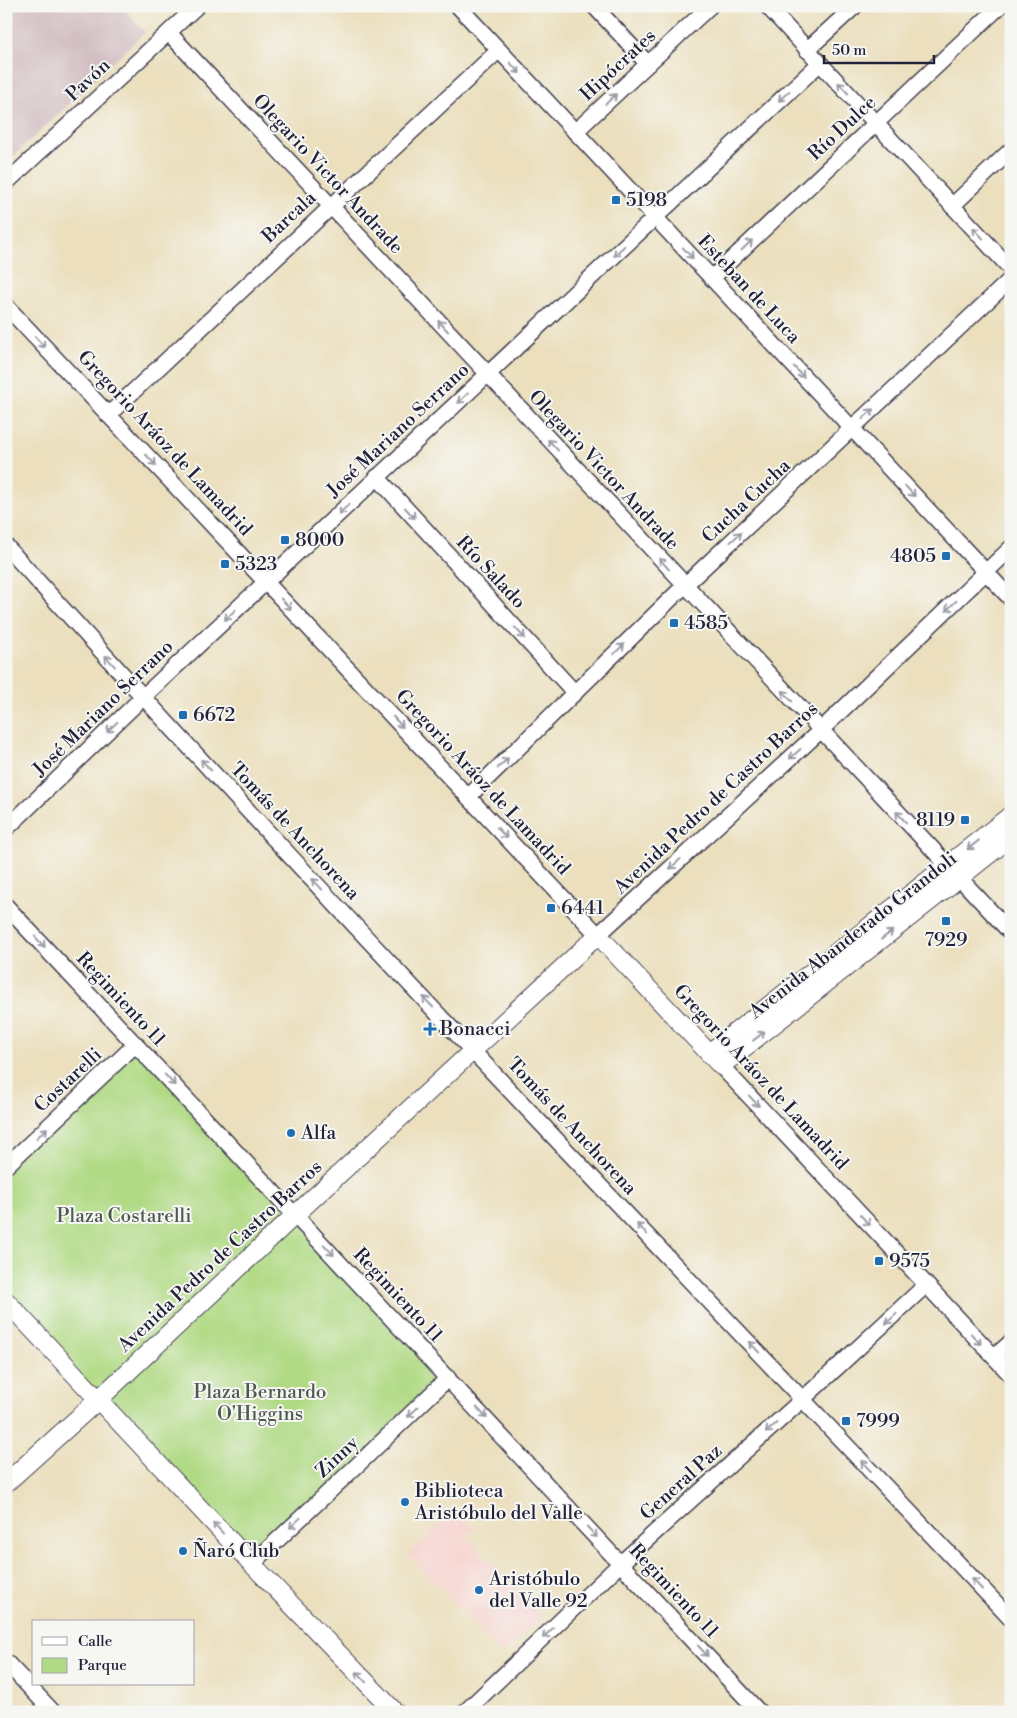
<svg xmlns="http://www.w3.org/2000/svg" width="1017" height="1718" viewBox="0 0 1017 1718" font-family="'Libre Bodoni',serif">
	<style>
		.built { fill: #f7d0cc }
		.industrial { fill: #d2bec3 }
		.green { fill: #b1da85; stroke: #6a7e60 }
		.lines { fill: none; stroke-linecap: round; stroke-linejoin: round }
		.minor-casing { stroke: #403e4e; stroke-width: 18 }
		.tertiary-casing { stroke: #403e4e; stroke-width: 20 }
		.minor { stroke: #fff; stroke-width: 15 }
		.tertiary { stroke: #fff; stroke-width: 18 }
		.oneway { stroke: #9c9ca7 }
		.poi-dot { fill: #1f6fb2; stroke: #f6f6f2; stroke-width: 2 }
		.labels { text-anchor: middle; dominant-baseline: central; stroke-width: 4; stroke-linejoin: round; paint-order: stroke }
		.street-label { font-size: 19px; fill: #22223b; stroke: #f6f6f2 }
		.poi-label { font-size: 19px; fill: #22223b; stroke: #f6f6f2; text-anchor: start }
		.park-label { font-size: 19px; fill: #4d5951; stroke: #f6f6f2 }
	</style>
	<rect width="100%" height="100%" fill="#f6f6f2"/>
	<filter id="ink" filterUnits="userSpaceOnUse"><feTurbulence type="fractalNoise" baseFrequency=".02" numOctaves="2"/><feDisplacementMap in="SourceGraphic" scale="10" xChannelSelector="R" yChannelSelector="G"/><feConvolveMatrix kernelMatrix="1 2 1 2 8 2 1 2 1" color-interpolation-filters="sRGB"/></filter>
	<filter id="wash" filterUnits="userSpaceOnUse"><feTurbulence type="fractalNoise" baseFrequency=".0096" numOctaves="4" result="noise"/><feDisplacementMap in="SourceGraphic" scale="20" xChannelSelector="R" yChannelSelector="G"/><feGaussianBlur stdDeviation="1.12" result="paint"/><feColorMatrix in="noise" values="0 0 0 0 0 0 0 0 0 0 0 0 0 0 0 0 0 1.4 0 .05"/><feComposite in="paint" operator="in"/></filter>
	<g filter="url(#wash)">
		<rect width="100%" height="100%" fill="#ebdfbd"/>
		<path class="built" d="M456 1509 474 1529 467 1536 542 1617 502 1654 408 1554Z"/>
		<path class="industrial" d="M6 6H121L145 32 6 163Z"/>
		<path class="green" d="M136 1044 448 1378 252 1564 6 1301V1166Z"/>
	</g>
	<g filter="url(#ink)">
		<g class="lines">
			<g class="minor-casing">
				<g id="minor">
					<path d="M458 6 1011 599"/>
					<path d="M594 6 648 64"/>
					<path d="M767 6 1011 269"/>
					<path d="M169 33 1011 933"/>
					<path d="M807 50 855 6"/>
					<path d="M575 132 710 6"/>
					<path d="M6 183 197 6"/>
					<path d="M952 206 1011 150"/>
					<path d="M712 278 1000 6"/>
					<path d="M6 306 598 935 820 731 1011 548"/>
					<path d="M108 415 499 50"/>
					<path d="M377 477 575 693"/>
					<path d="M6 546C334 910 674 1263 1011 1619"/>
					<path d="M468 797 684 586 1011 279"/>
					<path d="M6 829 143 697 820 63"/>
					<path d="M6 906 759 1712"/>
					<path d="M721 1066 1011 1375"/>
					<path d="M6 1166 136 1044"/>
					<path d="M994 1357 1011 1342"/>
					<path d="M252 1564 367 1456 448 1378"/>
					<path d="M6 1662 53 1712"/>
					<path d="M465 1712 621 1563 803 1399 926 1285"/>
				</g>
			</g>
			<g class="tertiary-casing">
				<g id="tertiary">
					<path d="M709 1053 1011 815"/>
					<path d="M6 1301 252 1564 395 1712"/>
					<path d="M6 1483 98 1400 296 1214 598 935 721 1066 1011 837"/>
				</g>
			</g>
			<use href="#minor" class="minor"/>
			<use href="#tertiary" class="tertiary"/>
		</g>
		<defs><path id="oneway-shaft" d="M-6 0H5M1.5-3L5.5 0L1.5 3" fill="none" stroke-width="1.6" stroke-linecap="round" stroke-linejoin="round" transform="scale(1.25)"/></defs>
		<g class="oneway">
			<use href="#oneway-shaft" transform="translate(515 68) rotate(47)"/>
			<use href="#oneway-shaft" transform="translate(843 88) rotate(-133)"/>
			<use href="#oneway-shaft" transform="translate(784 96) rotate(137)"/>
			<use href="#oneway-shaft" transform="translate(611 99) rotate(-43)"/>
			<use href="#oneway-shaft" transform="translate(978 233) rotate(-133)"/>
			<use href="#oneway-shaft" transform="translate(747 245) rotate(-44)"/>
			<use href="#oneway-shaft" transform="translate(619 251) rotate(137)"/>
			<use href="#oneway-shaft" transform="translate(688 253) rotate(47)"/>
			<use href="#oneway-shaft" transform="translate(443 326) rotate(-133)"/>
			<use href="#oneway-shaft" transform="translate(40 342) rotate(47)"/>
			<use href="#oneway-shaft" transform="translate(799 372) rotate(47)"/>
			<use href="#oneway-shaft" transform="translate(463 398) rotate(137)"/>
			<use href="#oneway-shaft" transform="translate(868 414) rotate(-43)"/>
			<use href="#oneway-shaft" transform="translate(553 445) rotate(-133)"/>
			<use href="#oneway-shaft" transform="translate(151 460) rotate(47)"/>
			<use href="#oneway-shaft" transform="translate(910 491) rotate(47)"/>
			<use href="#oneway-shaft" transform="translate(344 509) rotate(137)"/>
			<use href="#oneway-shaft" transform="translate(410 513) rotate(47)"/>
			<use href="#oneway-shaft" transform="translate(736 537) rotate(-43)"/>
			<use href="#oneway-shaft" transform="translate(664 564) rotate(-133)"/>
			<use href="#oneway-shaft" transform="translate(286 604) rotate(47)"/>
			<use href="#oneway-shaft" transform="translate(951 606) rotate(136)"/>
			<use href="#oneway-shaft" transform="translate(230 615) rotate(137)"/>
			<use href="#oneway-shaft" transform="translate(520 633) rotate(47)"/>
			<use href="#oneway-shaft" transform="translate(619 649) rotate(-44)"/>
			<use href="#oneway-shaft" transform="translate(110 661) rotate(-132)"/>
			<use href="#oneway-shaft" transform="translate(787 696) rotate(-133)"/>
			<use href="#oneway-shaft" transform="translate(398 722) rotate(47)"/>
			<use href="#oneway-shaft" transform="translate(112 727) rotate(136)"/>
			<use href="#oneway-shaft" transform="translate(795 754) rotate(138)"/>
			<use href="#oneway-shaft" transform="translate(503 763) rotate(-44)"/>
			<use href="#oneway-shaft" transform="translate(206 765) rotate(-133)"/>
			<use href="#oneway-shaft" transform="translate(901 817) rotate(-133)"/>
			<use href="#oneway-shaft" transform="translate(502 833) rotate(47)"/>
			<use href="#oneway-shaft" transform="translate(973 845) rotate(142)"/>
			<use href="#oneway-shaft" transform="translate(675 864) rotate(138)"/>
			<use href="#oneway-shaft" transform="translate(317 884) rotate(-133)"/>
			<use href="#oneway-shaft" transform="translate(887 935) rotate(-38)"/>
			<use href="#oneway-shaft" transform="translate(40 942) rotate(47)"/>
			<use href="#oneway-shaft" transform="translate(428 1002) rotate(-133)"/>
			<use href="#oneway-shaft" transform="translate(759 1036) rotate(-38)"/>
			<use href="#oneway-shaft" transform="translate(170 1080) rotate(47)"/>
			<use href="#oneway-shaft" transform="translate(754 1101) rotate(47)"/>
			<use href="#oneway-shaft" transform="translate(42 1133) rotate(-43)"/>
			<use href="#oneway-shaft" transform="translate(865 1220) rotate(47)"/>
			<use href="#oneway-shaft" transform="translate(642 1229) rotate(-133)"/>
			<use href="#oneway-shaft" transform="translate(329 1250) rotate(47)"/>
			<use href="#oneway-shaft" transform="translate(891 1319) rotate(137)"/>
			<use href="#oneway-shaft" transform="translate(976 1339) rotate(47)"/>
			<use href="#oneway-shaft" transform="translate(754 1347) rotate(-133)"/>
			<use href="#oneway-shaft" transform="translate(413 1412) rotate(136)"/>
			<use href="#oneway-shaft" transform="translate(482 1413) rotate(47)"/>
			<use href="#oneway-shaft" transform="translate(771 1428) rotate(138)"/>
			<use href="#oneway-shaft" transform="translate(866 1466) rotate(-133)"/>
			<use href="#oneway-shaft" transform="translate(295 1523) rotate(137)"/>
			<use href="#oneway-shaft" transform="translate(218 1528) rotate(-133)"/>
			<use href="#oneway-shaft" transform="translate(592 1532) rotate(47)"/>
			<use href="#oneway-shaft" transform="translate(977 1584) rotate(-133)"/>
			<use href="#oneway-shaft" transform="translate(548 1633) rotate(136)"/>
			<use href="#oneway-shaft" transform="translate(703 1651) rotate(47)"/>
			<use href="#oneway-shaft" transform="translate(361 1677) rotate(-134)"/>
		</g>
	</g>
	<g class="poi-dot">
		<rect x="611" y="195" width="10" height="10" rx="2.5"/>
		<rect x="280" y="535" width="10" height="10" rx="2.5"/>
		<rect x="941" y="551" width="10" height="10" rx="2.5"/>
		<rect x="220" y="559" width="10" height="10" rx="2.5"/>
		<rect x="669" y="618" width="10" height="10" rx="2.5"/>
		<rect x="178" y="710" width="10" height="10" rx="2.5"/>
		<rect x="960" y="815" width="10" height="10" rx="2.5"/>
		<rect x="546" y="903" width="10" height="10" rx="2.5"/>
		<rect x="941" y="916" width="10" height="10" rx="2.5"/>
		<path d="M427.5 1021.5h5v5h5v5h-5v5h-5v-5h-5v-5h5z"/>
		<circle cx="291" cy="1133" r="5"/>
		<rect x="874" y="1256" width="10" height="10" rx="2.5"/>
		<rect x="841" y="1416" width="10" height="10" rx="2.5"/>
		<circle cx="405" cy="1502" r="5"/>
		<circle cx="183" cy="1551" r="5"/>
		<circle cx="479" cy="1590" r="5"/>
	</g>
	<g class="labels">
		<g class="street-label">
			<text transform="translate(618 65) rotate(-43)">Hipócrates</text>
			<text transform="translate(88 80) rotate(-43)">Pavón</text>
			<text transform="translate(842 128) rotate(-43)">Río Dulce</text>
			<text transform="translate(328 174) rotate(47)">Olegario Victor Andrade</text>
			<text transform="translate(289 217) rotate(-43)">Barcala</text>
			<text transform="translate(749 289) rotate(47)">Esteban de Luca</text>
			<text transform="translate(398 430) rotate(-43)">José Mariano Serrano</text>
			<text transform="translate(165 443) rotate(47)">Gregorio Aráoz de Lamadrid</text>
			<text transform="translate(604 470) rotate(47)">Olegario Victor Andrade</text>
			<text transform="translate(746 501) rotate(-43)">Cucha Cucha</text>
			<text transform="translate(491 572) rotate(47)">Río Salado</text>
			<text transform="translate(103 708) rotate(-44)">José Mariano Serrano</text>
			<text transform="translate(483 782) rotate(47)">Gregorio Aráoz de Lamadrid</text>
			<text transform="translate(716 798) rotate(-43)">Avenida Pedro de Castro Barros</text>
			<text transform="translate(295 831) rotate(47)">Tomás de Anchorena</text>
			<text transform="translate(853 935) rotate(-38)">Avenida Abanderado Grandoli</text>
			<text transform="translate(121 999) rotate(47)">Regimiento 11</text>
			<text transform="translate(761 1077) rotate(47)">Gregorio Aráoz de Lamadrid</text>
			<text transform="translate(68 1080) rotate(-43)">Costarelli</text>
			<text transform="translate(572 1126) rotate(47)">Tomás de Anchorena</text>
			<text transform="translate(220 1256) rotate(-43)">Avenida Pedro de Castro Barros</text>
			<text transform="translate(398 1295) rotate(47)">Regimiento 11</text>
			<text transform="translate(337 1457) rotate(-43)">Zinny</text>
			<text transform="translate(681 1482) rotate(-42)">General Paz</text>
			<text transform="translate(674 1591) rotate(47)">Regimiento 11</text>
		</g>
		<g class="poi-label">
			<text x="626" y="200">5198</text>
			<text x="295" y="540">8000</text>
			<text x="936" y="556" text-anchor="end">4805</text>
			<text x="235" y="564">5323</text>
			<text x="684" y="623">4585</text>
			<text x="193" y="715">6672</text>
			<text x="955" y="820" text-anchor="end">8119</text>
			<text x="561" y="908">6441</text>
			<text x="946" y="940" text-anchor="middle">7929</text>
			<text x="440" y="1029">Bonacci</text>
			<text x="301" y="1133">Alfa</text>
			<text x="889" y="1261">9575</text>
			<text x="856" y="1421">7999</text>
			<text x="415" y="1491">Biblioteca<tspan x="415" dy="22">Aristóbulo del Valle</tspan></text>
			<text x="193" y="1551">Ñaró Club</text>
			<text x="489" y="1579">Aristóbulo<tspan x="489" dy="22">del Valle 92</tspan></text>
		</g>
		<g class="park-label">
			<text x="124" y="1216">Plaza Costarelli</text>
			<text x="260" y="1392">Plaza Bernardo<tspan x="260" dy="22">O'Higgins</tspan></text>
		</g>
	</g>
	<rect width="1017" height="1718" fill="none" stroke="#f6f6f2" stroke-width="25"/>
	<rect x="32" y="1620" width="162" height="65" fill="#f6f6f2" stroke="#a1a1a9"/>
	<rect x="42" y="1637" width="25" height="8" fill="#ffffff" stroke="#a1a1a9"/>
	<text x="78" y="1646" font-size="15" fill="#22223b">Calle</text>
	<rect x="42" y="1658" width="25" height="15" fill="#b1da85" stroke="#a1a1a9"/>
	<text x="78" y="1670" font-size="15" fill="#22223b">Parque</text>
	<path d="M824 55v8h110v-8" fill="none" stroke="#22223b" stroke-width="2.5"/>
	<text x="832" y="55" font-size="15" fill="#22223b" stroke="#f6f6f2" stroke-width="4" paint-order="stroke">50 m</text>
</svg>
